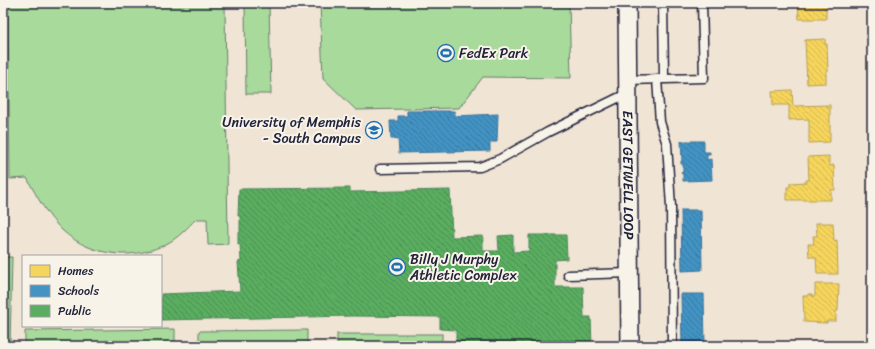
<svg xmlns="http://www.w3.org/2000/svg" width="875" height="349" viewBox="0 0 875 349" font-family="Sriracha,sans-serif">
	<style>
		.grass { fill: url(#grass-dots); stroke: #657e6b }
		.pitch { fill: #a8da9b; stroke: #657e6b }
		.homes { fill: url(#homes-back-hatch); stroke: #b69f52 }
		.schools { fill: url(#schools-back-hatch); stroke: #39719a }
		.public { fill: url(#public-back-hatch); stroke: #498456 }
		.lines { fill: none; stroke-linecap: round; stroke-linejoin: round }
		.lane-casing { stroke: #22223b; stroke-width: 11 }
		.street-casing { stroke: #22223b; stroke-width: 20 }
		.lane { stroke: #f7f3e8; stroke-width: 8 }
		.street { stroke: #f7f3e8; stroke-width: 17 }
		.labels { text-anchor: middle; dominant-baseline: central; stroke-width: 4; stroke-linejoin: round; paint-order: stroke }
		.poi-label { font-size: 14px; fill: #22223b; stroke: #f7f3e8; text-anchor: start }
		.street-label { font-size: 14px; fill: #22223b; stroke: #f7f3e8 }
	</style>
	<defs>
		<pattern id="grass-dots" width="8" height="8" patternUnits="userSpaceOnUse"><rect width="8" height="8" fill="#a8da9b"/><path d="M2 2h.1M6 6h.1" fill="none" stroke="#90bb86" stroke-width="1.8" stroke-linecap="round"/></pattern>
		<pattern id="homes-back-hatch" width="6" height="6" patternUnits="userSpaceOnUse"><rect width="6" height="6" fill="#f6d55c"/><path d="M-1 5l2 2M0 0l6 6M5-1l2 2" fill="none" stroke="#d3b751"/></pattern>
		<pattern id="schools-back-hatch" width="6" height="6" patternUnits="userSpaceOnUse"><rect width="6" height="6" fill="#4393c3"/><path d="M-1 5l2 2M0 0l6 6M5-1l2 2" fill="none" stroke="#3878a0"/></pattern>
		<pattern id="public-back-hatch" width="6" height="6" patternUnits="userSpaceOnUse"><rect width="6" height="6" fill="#5aae61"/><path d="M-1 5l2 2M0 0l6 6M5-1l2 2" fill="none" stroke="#4a8d51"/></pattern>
	</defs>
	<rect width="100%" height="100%" fill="#f0e4d4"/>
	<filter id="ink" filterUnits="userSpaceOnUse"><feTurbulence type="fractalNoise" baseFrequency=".025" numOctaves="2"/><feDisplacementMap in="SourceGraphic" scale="8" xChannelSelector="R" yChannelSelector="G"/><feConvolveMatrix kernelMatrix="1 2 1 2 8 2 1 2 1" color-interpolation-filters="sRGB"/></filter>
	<g filter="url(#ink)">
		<path class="grass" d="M3 3H4L3 147Z"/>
		<g class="pitch">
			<path d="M8 3H225L228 244 208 245 207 219H196C187 228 179 237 168 243 135 261 92 257 63 231 48 217 37 197 27 178L10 179Z"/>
			<path d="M245 3H269L271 94H246Z"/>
			<path d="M320 3H569L571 78 483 77 459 108 356 110 323 78Z"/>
			<path d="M3 257H12L10 346H3Z"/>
			<path d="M175 329V346H25V331Z"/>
			<path d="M307 330V346H199V331Z"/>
			<rect x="337" y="334" width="105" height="12"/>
		</g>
		<g class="homes">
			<path d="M798 3H826V19H799Z"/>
			<path d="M825 39V44H827L828 71H826V83L807 84 805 40Z"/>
			<path d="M792 90 793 106 830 105V142L809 143V119L789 120V105H773L772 91Z"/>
			<path d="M829 156V166L834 165 835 190H831V200H787V187H790V183L807 182 806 180H809L808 157Z"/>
			<path d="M816 223H833L834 241 837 240 838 274H817L816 257H809L808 244H814L813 236H817Z"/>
			<path d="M815 284H839L838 311H836V321H827V323L804 322 803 296H808V294H812V296H815Z"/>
		</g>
		<g class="schools">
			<path d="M407 111H454L455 116 498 114 497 142H490V151L399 153 398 139H391L390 121H398V116H407Z"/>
			<path d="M681 141H704V152H710V154H707V160L711 159 712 180 683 181V174H682L681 172H683V164H681V161H682Z"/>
			<path d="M681 210H701L702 270 682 271Z"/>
			<path d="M681 294H704L705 346H682Z"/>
		</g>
		<path class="public" d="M350 188V192L450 190 452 237 483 236V251H499L498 236 513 235V252L529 251V235H566L567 259 555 260V287H583L584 317H591L592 346H456V330L440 329V317L352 316 161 320V294L240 291 238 262 241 261 240 244 238 245V233H240V216H238L239 189Z"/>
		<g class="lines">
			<g class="lane-casing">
				<g id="lane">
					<path d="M663 3 664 78"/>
					<path d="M657 79 660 122 667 144 671 207 672 346"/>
					<path d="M627 80 704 78 702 3"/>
					<path d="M380 169 480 167 500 159 548 132 628 93"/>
					<path d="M568 275 630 273"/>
				</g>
			</g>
			<g class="street-casing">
				<g id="street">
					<path id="s1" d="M627 3 630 346"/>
				</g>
			</g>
			<use href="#lane" class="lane"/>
			<use href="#street" class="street"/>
		</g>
	</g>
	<defs>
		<g id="stadium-ring" transform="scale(0.9)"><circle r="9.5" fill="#f7f3e8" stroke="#1f6fb2" stroke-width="1.5"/><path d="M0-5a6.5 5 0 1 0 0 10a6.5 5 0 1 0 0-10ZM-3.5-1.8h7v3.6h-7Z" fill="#1f6fb2"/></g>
		<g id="university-ring" transform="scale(0.9)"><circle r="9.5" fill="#f7f3e8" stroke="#1f6fb2" stroke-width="1.5"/><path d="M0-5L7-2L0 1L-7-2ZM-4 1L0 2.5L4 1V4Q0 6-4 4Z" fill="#1f6fb2"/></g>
	</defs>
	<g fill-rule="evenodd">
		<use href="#stadium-ring" x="446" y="53"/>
		<use href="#university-ring" x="374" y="130"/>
		<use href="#stadium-ring" x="397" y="267"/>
	</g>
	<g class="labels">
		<g class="poi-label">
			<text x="459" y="53">FedEx Park</text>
			<text x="361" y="122" text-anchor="end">University of Memphis<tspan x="361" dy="16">- South Campus</tspan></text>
			<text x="410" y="259">Billy J Murphy<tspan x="410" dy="16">Athletic Complex</tspan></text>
		</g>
		<g class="street-label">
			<text stroke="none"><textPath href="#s1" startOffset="172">EAST GETWELL LOOP</textPath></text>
		</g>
	</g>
	<rect width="875" height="349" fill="none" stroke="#f7f3e8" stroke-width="16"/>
	<rect x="8" y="8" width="859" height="333" fill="none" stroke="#22223b" stroke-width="1.5" filter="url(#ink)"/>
	<rect x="22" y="255" width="140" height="72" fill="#f7f3e8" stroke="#a29fa3"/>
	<rect x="30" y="265" width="20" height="12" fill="#f6d55c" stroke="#a29fa3"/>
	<text x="58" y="275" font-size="12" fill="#22223b">Homes</text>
	<rect x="30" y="285" width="20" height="12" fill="#4393c3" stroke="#a29fa3"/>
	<text x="58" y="295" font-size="12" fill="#22223b">Schools</text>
	<rect x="30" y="305" width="20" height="12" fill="#5aae61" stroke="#a29fa3"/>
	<text x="58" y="315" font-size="12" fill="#22223b">Public</text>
</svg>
